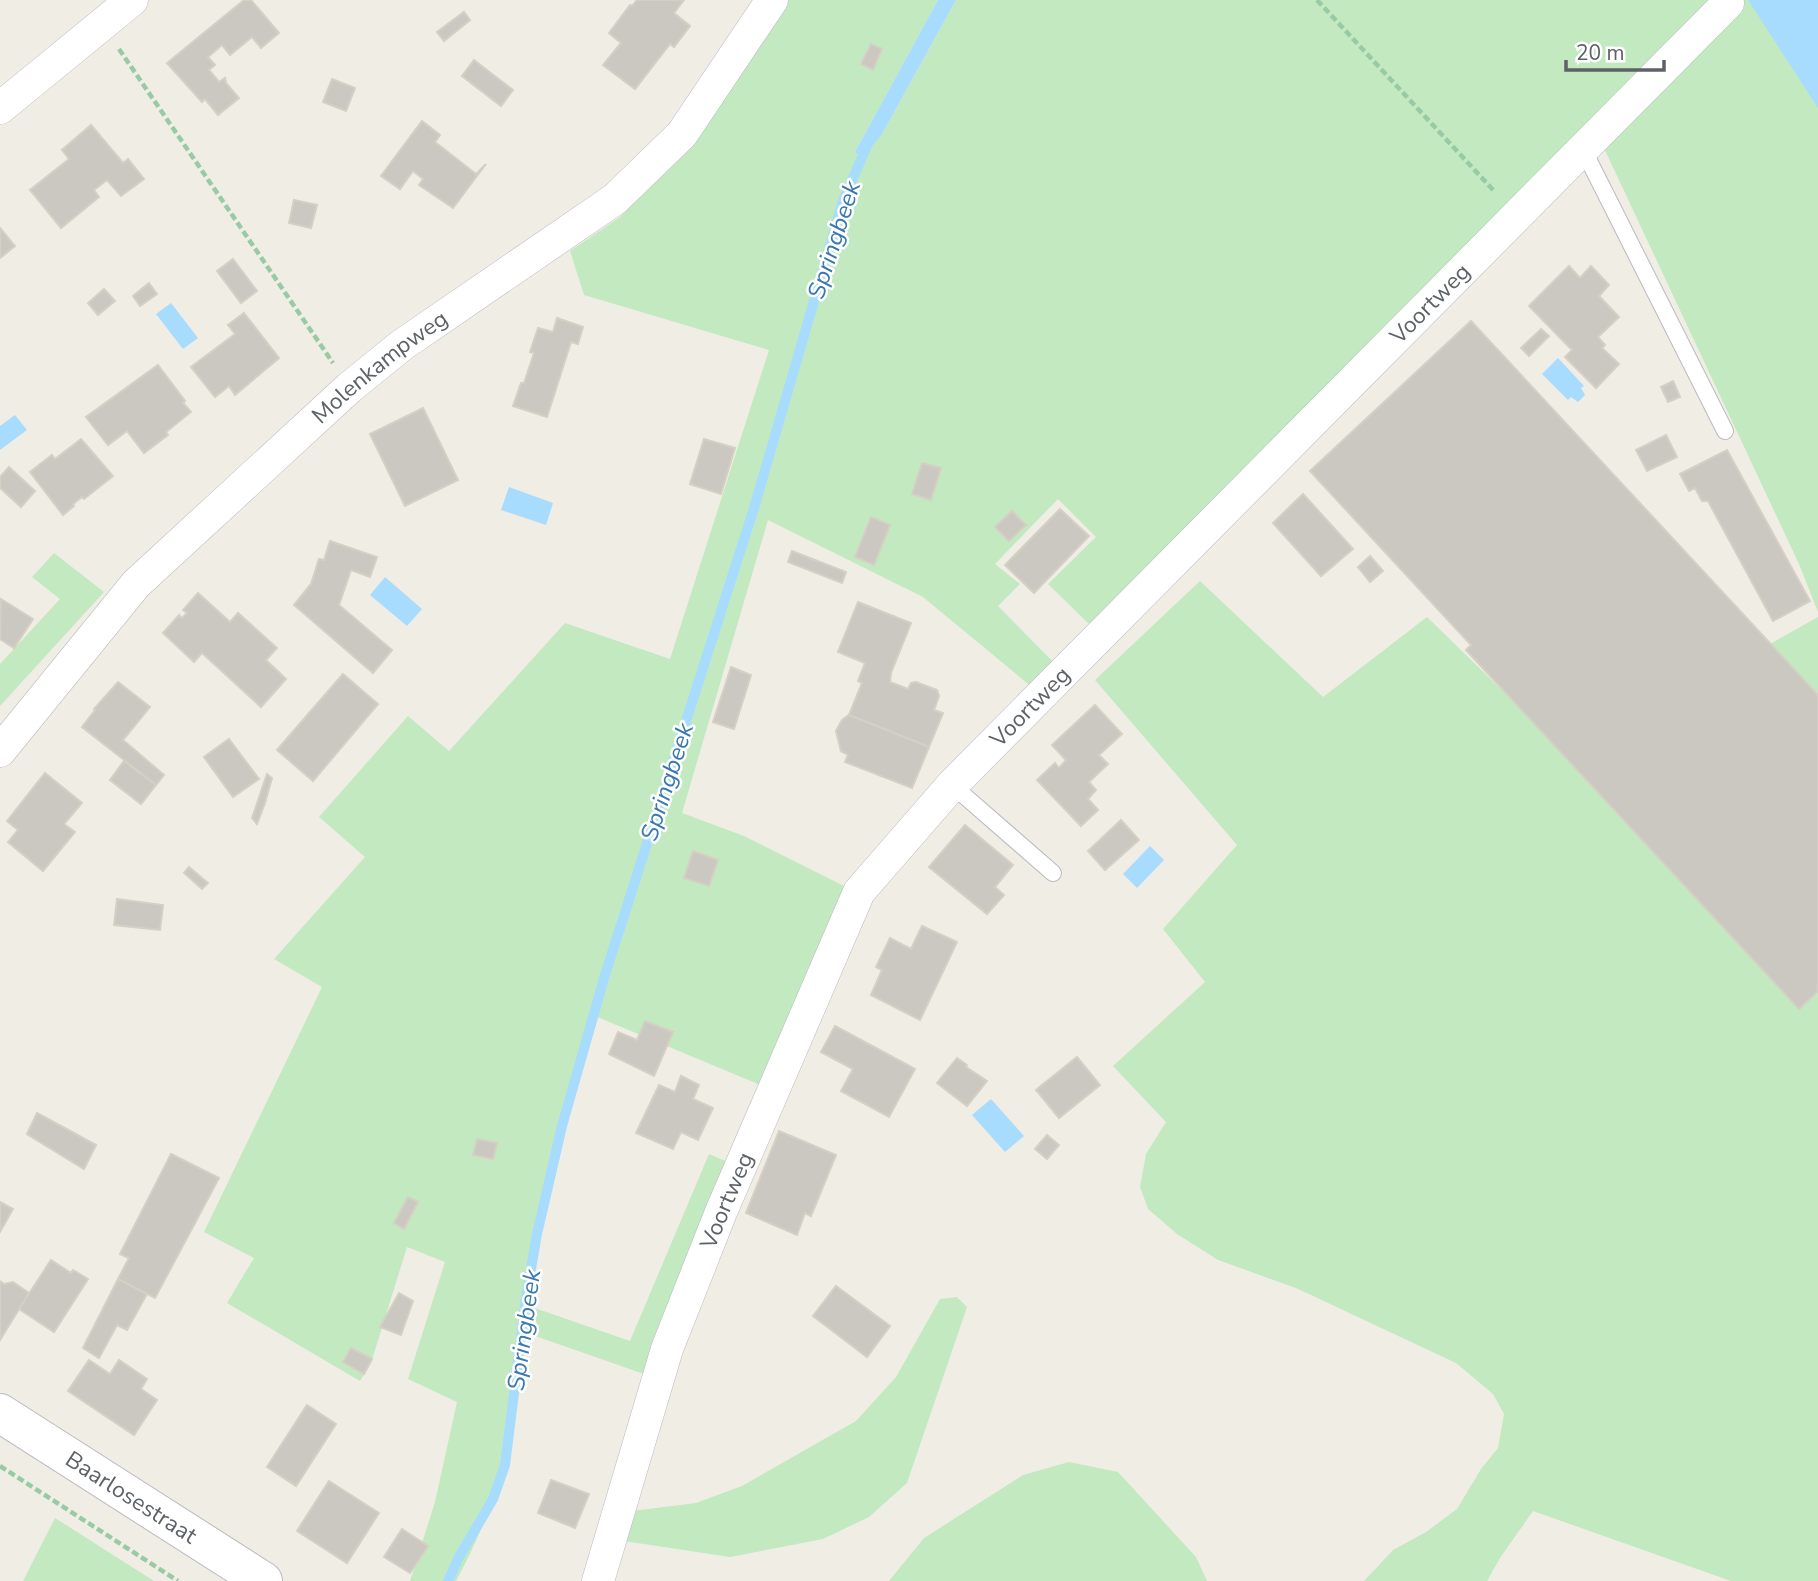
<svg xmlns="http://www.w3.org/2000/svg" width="1818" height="1581" viewBox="0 0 1818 1581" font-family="'Nunito Sans',sans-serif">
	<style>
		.green { fill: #c2e9c0 }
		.water { fill: #a7dcff }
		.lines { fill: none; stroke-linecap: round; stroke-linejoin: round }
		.stream { stroke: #a7dcff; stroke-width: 10 }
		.building { fill: #cbc8c2; stroke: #d6cfc3; stroke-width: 2 }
		.service-casing { stroke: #b8bbc0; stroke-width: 18 }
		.minor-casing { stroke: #b8bbc0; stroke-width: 33 }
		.tertiary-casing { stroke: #b8bbc0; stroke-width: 40 }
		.path { stroke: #98cba5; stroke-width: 4.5; stroke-dasharray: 7 3.5; stroke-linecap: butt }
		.service { stroke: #fff; stroke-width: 16 }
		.minor { stroke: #fff; stroke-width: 32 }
		.tertiary { stroke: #fff; stroke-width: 38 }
		.labels { text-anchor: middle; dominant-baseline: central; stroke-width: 5; stroke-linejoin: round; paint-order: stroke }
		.street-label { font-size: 23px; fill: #5d6267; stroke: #fff }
		.water-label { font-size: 24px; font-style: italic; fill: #3978b0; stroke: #fff }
	</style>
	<rect width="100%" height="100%" fill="#f0ede5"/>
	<g class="green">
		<path d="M784 0H938L855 152 882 134 956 0H1818V612L1799 564 1603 146 1093 628 1048 584 1096 537 1058 499 995 564 1020 584 998 606 1056 665 1033 688 923 597 768 520 682 813 744 836 846 887 765 1087 590 1014 536 1217 523 1304 630 1341 709 1154 730 1163 644 1374 518 1330C513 1366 514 1402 509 1438 503 1482 477 1543 456 1581H410L435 1502 457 1402 408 1379 445 1262 407 1247 371 1363 360 1381 227 1303 254 1258 204 1232 322 987 274 959 365 857 319 817 408 716 449 751 565 623 670 659 769 350 584 295 570 251 620 217 655 178Z"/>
		<path d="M54 553 104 592 0 706V664L60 599 32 577Z"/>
		<path d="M1200 581 1323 697 1427 617 1583 769 1818 987V1581H1731L1533 1511 1500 1558 1487 1581H1364L1393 1550 1426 1532 1457 1509 1481 1469 1498 1448 1504 1414 1493 1394 1456 1363 1296 1288 1218 1260 1177 1234 1148 1209 1140 1187 1146 1154 1166 1122 1113 1066 1205 982 1163 929 1237 845 1095 680Z"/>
		<path d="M1818 617V707L1763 648Z"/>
		<path d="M957 1297 967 1307 907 1483 869 1517 823 1539 730 1557 624 1541 632 1511 696 1503 742 1486 856 1421 896 1377 940 1299Z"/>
		<path d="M1069 1462 1118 1472 1196 1557 1207 1581H889L924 1538 1023 1475Z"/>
		<path d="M55 1518 154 1581H23Z"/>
	</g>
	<g class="water">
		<path d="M938 0H956L882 134 862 158 855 152Z"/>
		<path d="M1748 0H1818V108Z"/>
		<path d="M171 303 198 338 183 349 156 314Z"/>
		<path d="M1558 358 1584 386 1581 388 1585 395 1578 402 1571 397 1568 400 1542 374Z"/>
		<path d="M15 415 27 430 0 450V426Z"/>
		<path d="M509 487 553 503 546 525 501 510Z"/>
		<path d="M385 577 422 609 407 626 370 595Z"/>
		<path d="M1150 846 1164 860 1137 888 1123 874Z"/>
		<path d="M991 1099 1024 1136 1005 1152 972 1115Z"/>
	</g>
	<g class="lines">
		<path class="stream" d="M448 1581 459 1557 493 1499 505 1465 526 1298 537 1234 562 1126 605 975 754 508 843 201 867 146"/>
	</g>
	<g class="building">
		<path d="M244 0H251L279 33 261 48 252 37 230 55 222 45 208 57 215 65 209 70 219 82 225 78 226 83 239 98 218 115 205 99 202 102 167 63Z"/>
		<path d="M637 0H684L674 13 690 26 674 47 670 44 635 89 603 65 621 43 609 33 630 5 632 6Z"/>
		<path d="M464 12 470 20 444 41 437 32Z"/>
		<path d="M871 44 882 49 873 70 861 64Z"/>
		<path d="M474 60 513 90 501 106 462 76Z"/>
		<path d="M332 79 355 88 346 111 323 102Z"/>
		<path d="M422 121 440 135 435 142 476 174 486 164 453 208 419 185 423 179 413 171 400 189 381 176Z"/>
		<path d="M91 125 123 163 128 159 144 179 121 196 107 180 94 190 99 197 61 228 30 190 69 159 62 150Z"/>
		<path d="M294 200 317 205 311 228 289 223Z"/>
		<path d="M0 228 15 246 0 258Z"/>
		<path d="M233 259 257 291 241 303 217 271Z"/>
		<path d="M1569 266 1580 278 1591 266 1609 285 1599 296 1619 317 1598 337 1605 345 1602 348 1619 364 1596 388 1565 357 1572 350 1529 306Z"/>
		<path d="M149 283 157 294 140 306 133 296Z"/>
		<path d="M104 289 115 301 98 315 88 303Z"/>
		<path d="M244 313 279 358 235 395 229 386 215 397 191 367 235 334 228 325Z"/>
		<path d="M557 318 583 327 578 344 571 342 547 417 513 406 521 383H524L534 353 530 352 538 328 553 332Z"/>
		<path d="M1471 321 1818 695V991L1799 1009 1466 650 1471 645 1310 471Z"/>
		<path d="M1541 329 1549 336 1529 356 1521 348Z"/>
		<path d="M158 365 185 401 183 403 191 412 166 432 168 435 144 453 127 431 108 445 86 417Z"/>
		<path d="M1673 381 1680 397 1668 402 1661 387Z"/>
		<path d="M423 408 458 480 405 506 370 434Z"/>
		<path d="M1666 435 1677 457 1647 471 1636 450Z"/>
		<path d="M81 439 113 476 84 499 82 497 73 504 74 506 63 515 30 472 52 455 55 459Z"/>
		<path d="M704 439 735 448 721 494 690 484Z"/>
		<path d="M1727 450 1810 601 1773 621 1708 501H1702L1695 488 1689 491 1680 474Z"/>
		<path d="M922 463 941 468 931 500 912 494Z"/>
		<path d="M9 467 35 491 21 507 0 488V477Z"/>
		<path d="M1303 494 1353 549 1321 576 1273 523Z"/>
		<path d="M1060 509 1089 536 1034 593 1005 565Z"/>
		<path d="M1012 511 1026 525 1009 541 995 527Z"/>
		<path d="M871 517 890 525 874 565 855 557Z"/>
		<path d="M330 541 377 557 370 577 351 570 339 605 392 650 373 673 294 605 311 584 319 559 324 560Z"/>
		<path d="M792 551 846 572 842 583 788 562Z"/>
		<path d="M1370 556 1383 571 1370 582 1358 567Z"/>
		<path d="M198 593 230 622 238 613 277 648 266 660 286 679 261 707 202 653 194 662 163 633 179 615 182 618 187 613 183 610Z"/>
		<path d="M1 599 33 619 14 648 0 639Z"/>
		<path d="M858 602 911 623 891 673 890 682 908 689 911 683 916 682 937 690 939 696 934 710 943 713 929 747 849 715 862 683 858 681 865 663 838 652Z"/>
		<path d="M731 667 751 675 734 729 713 722Z"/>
		<path d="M343 674 378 704 313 781 277 750Z"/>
		<path d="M118 682 150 707 123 740 164 775 156 785 82 727 95 710 94 709Z"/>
		<path d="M1095 705 1122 734 1099 755 1108 764 1089 782 1096 790 1088 799 1098 810 1081 826 1037 780 1055 763 1059 768 1066 760 1052 745Z"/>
		<path d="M849 715 929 747 912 788 845 762 848 755 841 751 836 731 842 720Z"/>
		<path d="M229 739 259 779 233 797 204 757Z"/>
		<path d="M124 761 156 785 141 804 110 780Z"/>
		<path d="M45 773 82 803 64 824 75 832 43 871 8 842 18 830 7 821Z"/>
		<path d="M267 774 272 778 265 803 257 824 252 818Z"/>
		<path d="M1121 820 1139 840 1105 870 1088 851Z"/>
		<path d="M965 825 1013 865 995 887 1004 895 987 914 929 867Z"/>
		<path d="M693 851 718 860 709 886 684 878Z"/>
		<path d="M189 867 208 883 202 889 184 873Z"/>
		<path d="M117 899 163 905 160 930 114 925Z"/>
		<path d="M922 926 957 942 920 1020 871 995 882 970 876 967 890 938 911 949Z"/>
		<path d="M645 1021 673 1032 654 1076 609 1054 618 1032 637 1040Z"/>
		<path d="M835 1026 915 1069 889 1117 841 1091 853 1069 821 1052Z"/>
		<path d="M1077 1057 1100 1085 1059 1118 1036 1090Z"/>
		<path d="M957 1058 967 1065 966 1067 987 1081 967 1106 937 1083Z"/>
		<path d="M681 1076 699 1085 693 1099 713 1108 698 1140 681 1132 673 1149 636 1133 659 1085 675 1092Z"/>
		<path d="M37 1113 96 1145 84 1169 27 1134Z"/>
		<path d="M779 1131 836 1155 811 1216 805 1213 797 1235 746 1213Z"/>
		<path d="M1047 1135 1059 1145 1047 1159 1035 1149Z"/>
		<path d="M477 1139 497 1143 493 1159 473 1155Z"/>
		<path d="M171 1154 219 1178 155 1298 118 1279 129 1258 120 1254Z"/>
		<path d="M408 1197 418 1202 404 1229 394 1223Z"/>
		<path d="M0 1202 13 1209 0 1232Z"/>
		<path d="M51 1260 71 1273 73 1270 88 1279 54 1332 19 1309Z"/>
		<path d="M118 1279 147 1294 127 1330 117 1325 99 1358 83 1348Z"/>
		<path d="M0 1281 4 1284 13 1282 29 1293 0 1340Z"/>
		<path d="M836 1286 890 1326 867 1357 813 1316Z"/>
		<path d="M399 1293 413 1301 401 1335 380 1327Z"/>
		<path d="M351 1348 372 1359 364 1374 343 1362Z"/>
		<path d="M89 1360 110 1374 119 1360 147 1379 141 1389 157 1400 134 1435 68 1391Z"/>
		<path d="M307 1405 336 1424 296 1486 267 1467Z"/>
		<path d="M551 1480 589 1494 575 1528 538 1513Z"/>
		<path d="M329 1481 379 1513 347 1563 297 1531Z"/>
		<path d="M402 1529 428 1546 410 1573 384 1557Z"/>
	</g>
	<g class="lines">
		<g class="service-casing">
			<g id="service">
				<path d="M1583 149 1725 431"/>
				<path d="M952 785 1053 873"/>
			</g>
		</g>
		<g class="minor-casing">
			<g id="minor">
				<path d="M0 108 132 0"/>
				<path id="s1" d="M0 751 136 584 349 388 402 345 615 199 682 134 772 0"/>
				<path id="s2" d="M598 1581 667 1349 721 1212 859 892 952 785 1728 3"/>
			</g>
		</g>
		<g class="tertiary-casing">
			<g id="tertiary">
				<path id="s3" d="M0 1413 263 1581"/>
			</g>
		</g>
		<g class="path">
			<path d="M1317 0 1495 192"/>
			<path d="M119 49 333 363"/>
			<path d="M0 1466 178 1581"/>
		</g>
		<use href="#service" class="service"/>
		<use href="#minor" class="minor"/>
		<use href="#tertiary" class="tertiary"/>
	</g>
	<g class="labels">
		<g class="street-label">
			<text stroke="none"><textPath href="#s2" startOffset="1558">Voortweg</textPath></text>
			<text stroke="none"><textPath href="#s1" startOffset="542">Molenkampweg</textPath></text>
			<text stroke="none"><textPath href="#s2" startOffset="990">Voortweg</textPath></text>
			<text stroke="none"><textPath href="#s2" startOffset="402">Voortweg</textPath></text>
			<text stroke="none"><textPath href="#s3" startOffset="156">Baarlosestraat</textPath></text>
		</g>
		<g class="water-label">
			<text transform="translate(834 240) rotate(-72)">Springbeek</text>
			<text transform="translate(667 782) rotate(-72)">Springbeek</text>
			<text transform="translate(524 1330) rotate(-82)">Springbeek</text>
		</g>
	</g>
	<path d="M1566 60v10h98v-10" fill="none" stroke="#5d6267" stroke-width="3.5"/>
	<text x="1576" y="60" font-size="21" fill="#5d6267" stroke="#ffffff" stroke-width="5" paint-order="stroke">20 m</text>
</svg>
